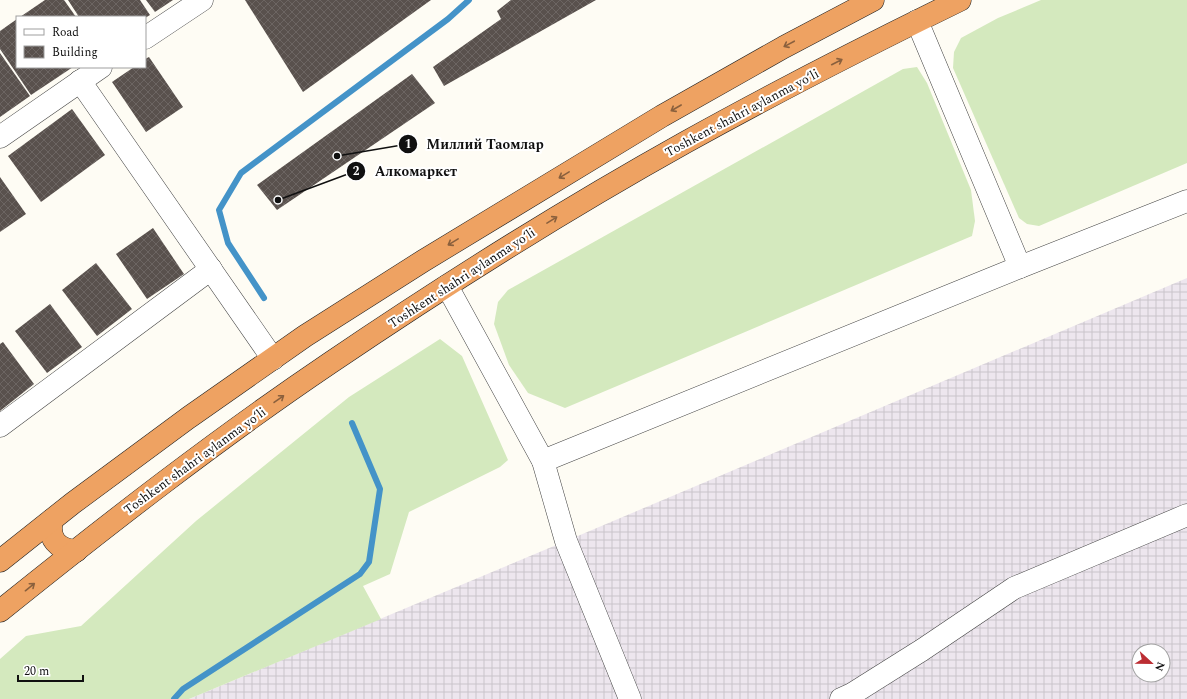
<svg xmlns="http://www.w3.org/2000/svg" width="1187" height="699" viewBox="0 0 1187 699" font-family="Spectral,serif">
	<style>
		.industrial { fill: url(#industrial-grid); fill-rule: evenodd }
		.grass { fill: #d4e9be }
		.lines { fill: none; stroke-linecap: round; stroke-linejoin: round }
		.stream { stroke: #4493c8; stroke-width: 6 }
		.building { fill: url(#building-cross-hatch) }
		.minor-casing { stroke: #434343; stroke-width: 23 }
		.highway-casing { stroke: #212121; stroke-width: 23 }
		.minor { stroke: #fff; stroke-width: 22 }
		.highway { stroke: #eea262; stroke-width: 22 }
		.oneway { stroke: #8a603d }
		.labels { text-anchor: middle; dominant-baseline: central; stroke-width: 4; stroke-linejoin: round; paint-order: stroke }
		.street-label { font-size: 13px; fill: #101010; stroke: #fff }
		.leader { fill: none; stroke: #101010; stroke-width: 1.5 }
		.callout-dot { fill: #101010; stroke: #fff; stroke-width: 1.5 }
		.mark-label { font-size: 12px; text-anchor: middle; font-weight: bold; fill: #fff }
		.callout-label { font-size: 14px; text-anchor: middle; font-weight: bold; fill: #101010; stroke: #fff; stroke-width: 4; stroke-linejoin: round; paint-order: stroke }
	</style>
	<defs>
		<pattern id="industrial-grid" width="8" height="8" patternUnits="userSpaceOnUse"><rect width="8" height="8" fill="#ede6ee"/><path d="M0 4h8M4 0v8" fill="none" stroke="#cac4cb"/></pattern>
		<pattern id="building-cross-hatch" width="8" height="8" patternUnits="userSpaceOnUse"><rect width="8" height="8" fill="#59514d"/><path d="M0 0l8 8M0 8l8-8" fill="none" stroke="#6c6562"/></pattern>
	</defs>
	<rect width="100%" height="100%" fill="#fefcf4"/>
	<path class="industrial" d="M1187 278V699H189L566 541ZM1139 651H1163V675H1139Z"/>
	<g class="grass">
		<path d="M1041 0H1187V163L1039 226 1027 224 1019 218 953 68 954 52 961 38 998 18Z"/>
		<path d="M917 67 927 83 971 190 975 221 972 236 565 408 528 393 509 365 494 324 498 302 508 290 903 69Z"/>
		<path d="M440 339 462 356 508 460 500 467 409 512 390 574 363 586 381 619 189 699H0V659L26 636 81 626 196 521 349 397Z"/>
	</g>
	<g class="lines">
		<g class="stream">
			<path d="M264 298 228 243 219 210 241 173 448 19 469 0"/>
			<path d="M174 699 183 689 360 574 369 562 380 489 352 423"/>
		</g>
	</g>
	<g class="building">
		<path d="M45 0H64L76 17H20Z"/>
		<path d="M68 0H140L150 15 145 18V17H79Z"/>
		<path d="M146 0H173L155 12Z"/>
		<path d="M245 0H431L303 92Z"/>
		<path d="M511 0H596L444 86 433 67 501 19 497 11Z"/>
		<path d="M17 19V67H73L31 95 0 49V31Z"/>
		<path d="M0 53 30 96 0 117Z"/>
		<path d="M149 57 183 107 146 132 112 82 134 67H145V59Z"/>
		<path d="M412 74 435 103 277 210 257 185Z"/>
		<path d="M72 109 105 155 41 202 8 156Z"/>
		<path d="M0 177 26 214 0 232Z"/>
		<path d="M153 228 184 274 147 299 116 254Z"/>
		<path d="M96 263 132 309 97 336 62 290Z"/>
		<path d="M50 304 82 347 47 373 15 331Z"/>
		<path d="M3 342 34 384 0 411V344Z"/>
	</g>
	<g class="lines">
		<g class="minor-casing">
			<g id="minor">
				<path d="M917 21 1020 267"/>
				<path d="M145 38 202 0"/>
				<path d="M80 81 273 359"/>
				<path d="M0 137 101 67"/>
				<path d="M447 286 543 461 566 541 630 699"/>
				<path d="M0 426 211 269"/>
				<path d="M543 461 1020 267 1187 201"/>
				<path d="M841 699 852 694 922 650 1014 588 1187 515"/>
			</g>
		</g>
		<g class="highway-casing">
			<g id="highway">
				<path d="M52 520C48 539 57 549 76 551"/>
				<path d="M0 561 73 503 188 418 305 336 423 261 662 116 784 47 873 0"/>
				<path d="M0 611C107 525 216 440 330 363 445 285 564 210 686 142 776 92 868 45 960 0"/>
			</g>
		</g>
		<use href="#minor" class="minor"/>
		<use href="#highway" class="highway"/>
	</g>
	<defs><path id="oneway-shaft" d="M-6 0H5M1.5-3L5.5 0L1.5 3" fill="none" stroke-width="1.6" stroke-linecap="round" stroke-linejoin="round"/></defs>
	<g class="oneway">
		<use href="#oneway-shaft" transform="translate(789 44) rotate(152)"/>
		<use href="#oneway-shaft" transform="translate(837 62) rotate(-27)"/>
		<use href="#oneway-shaft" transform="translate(676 108) rotate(150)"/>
		<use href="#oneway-shaft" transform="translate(564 175) rotate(149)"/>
		<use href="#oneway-shaft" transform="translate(552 220) rotate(-32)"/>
		<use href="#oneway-shaft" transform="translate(453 242) rotate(149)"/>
		<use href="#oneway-shaft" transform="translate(279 399) rotate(-35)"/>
		<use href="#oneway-shaft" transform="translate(30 587) rotate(-39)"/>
	</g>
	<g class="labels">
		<g class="street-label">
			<text transform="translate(742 113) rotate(-28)">Toshkent shahri aylanma yoʻli</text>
			<text transform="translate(462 278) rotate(-33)">Toshkent shahri aylanma yoʻli</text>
			<text transform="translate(195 461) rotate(-36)">Toshkent shahri aylanma yoʻli</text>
		</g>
	</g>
	<path class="leader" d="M337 156L408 144M278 200L356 171"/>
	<g class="callout-dot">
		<circle cx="337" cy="156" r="4"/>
		<circle cx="278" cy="200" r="4"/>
		<circle cx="408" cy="144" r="10"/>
		<circle cx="356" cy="171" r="10"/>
	</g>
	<g class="mark-label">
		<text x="408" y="148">1</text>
		<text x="356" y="175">2</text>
	</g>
	<g class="callout-label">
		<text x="485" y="149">Миллий Таомлар</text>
		<text x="416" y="176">Алкомаркет</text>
	</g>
	<rect x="16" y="16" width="130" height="52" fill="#ffffff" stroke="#9f9f9f"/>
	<rect x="24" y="29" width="20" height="6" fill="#ffffff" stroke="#9f9f9f"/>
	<text x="52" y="36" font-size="12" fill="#101010">Road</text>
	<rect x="24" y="46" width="20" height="12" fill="url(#building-cross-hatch)" stroke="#9f9f9f"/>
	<text x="52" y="56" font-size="12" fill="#101010">Building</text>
	<g transform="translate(1151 663) rotate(112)"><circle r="19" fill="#ffffff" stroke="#9f9f9f"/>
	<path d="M0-3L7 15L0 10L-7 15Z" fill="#bc2d33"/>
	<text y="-6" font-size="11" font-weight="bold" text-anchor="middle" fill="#101010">N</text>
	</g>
	<path d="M18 675v6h65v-6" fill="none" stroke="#101010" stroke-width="2"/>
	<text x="24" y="675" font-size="12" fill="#101010" stroke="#ffffff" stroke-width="3" paint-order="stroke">20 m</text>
</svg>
